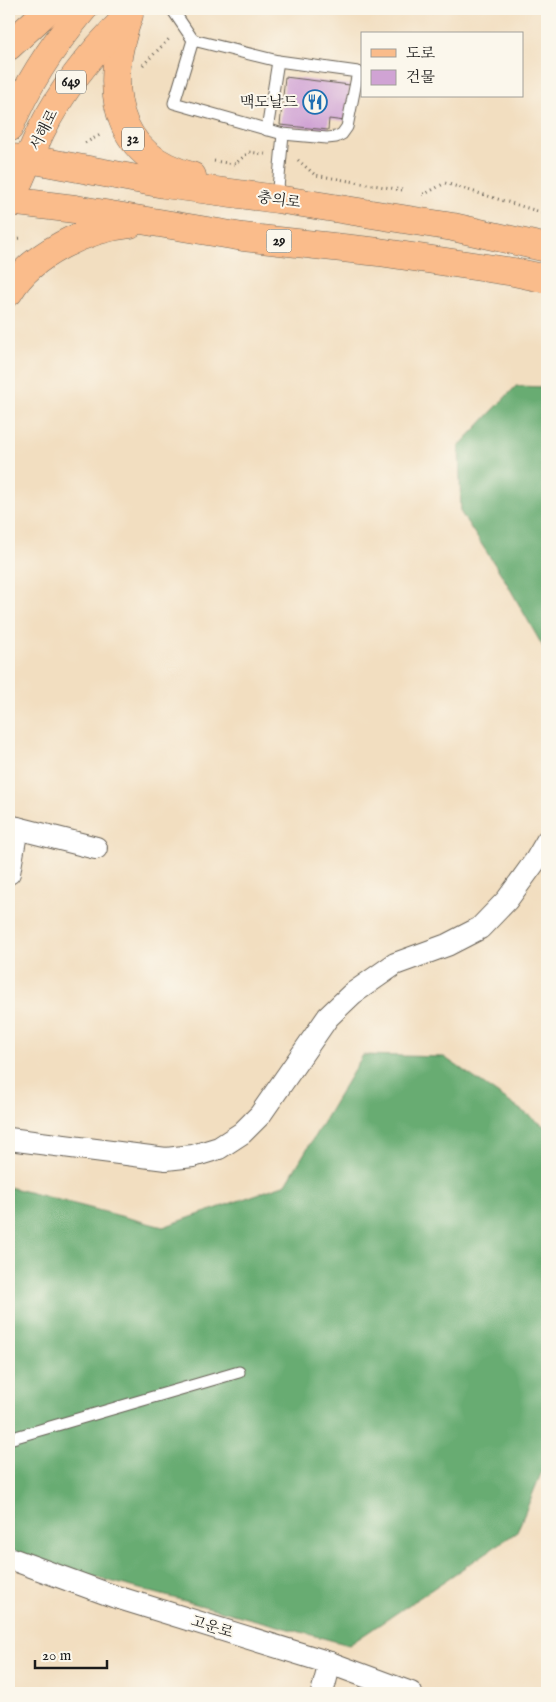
<svg xmlns="http://www.w3.org/2000/svg" width="556" height="1702" viewBox="0 0 556 1702" font-family="'IM FELL English','Noto Serif KR',serif">
	<style>
		.forest { fill: #68ac72; stroke: #426447 }
		.building { fill: #d0a3d4 }
		.lines { fill: none; stroke-linecap: round; stroke-linejoin: round }
		.service-casing { stroke: #676055; stroke-width: 13 }
		.minor-casing { stroke: #676055; stroke-width: 24 }
		.primary-casing { stroke: #676055; stroke-width: 29 }
		.path { stroke: #676055; stroke-width: 3; stroke-dasharray: 1 4; stroke-linecap: butt }
		.service { stroke: #fff; stroke-width: 11 }
		.minor { stroke: #fff; stroke-width: 22 }
		.primary { stroke: #fabc8b; stroke-width: 28 }
		.labels { text-anchor: middle; dominant-baseline: central; stroke-width: 4; stroke-linejoin: round; paint-order: stroke }
		.shield { fill: #fbf7ec; stroke: #5f5e5a; stroke-width: 1 }
		.shield-label { font-size: 14px; font-weight: bold; fill: #1c1c1c }
		.poi-label { font-size: 15px; fill: #1c1c1c; stroke: #fbf7ec; text-anchor: end }
		.street-label { font-size: 15px; fill: #1c1c1c; stroke: #fbf7ec }
	</style>
	<rect width="100%" height="100%" fill="#fbf7ec"/>
	<filter id="ink" filterUnits="userSpaceOnUse"><feTurbulence type="fractalNoise" baseFrequency=".02" numOctaves="2"/><feDisplacementMap in="SourceGraphic" scale="10" xChannelSelector="R" yChannelSelector="G"/><feConvolveMatrix kernelMatrix="1 2 1 2 8 2 1 2 1" color-interpolation-filters="sRGB"/></filter>
	<filter id="wash" filterUnits="userSpaceOnUse"><feTurbulence type="fractalNoise" baseFrequency=".0096" numOctaves="4" result="noise"/><feDisplacementMap in="SourceGraphic" scale="20" xChannelSelector="R" yChannelSelector="G"/><feGaussianBlur stdDeviation="1.12" result="paint"/><feColorMatrix in="noise" values="0 0 0 0 0 0 0 0 0 0 0 0 0 0 0 0 0 1.4 0 .05"/><feComposite in="paint" operator="in"/></filter>
	<g filter="url(#wash)">
		<rect width="100%" height="100%" fill="#f2dec0"/>
		<g class="forest">
			<path d="M516 386 547 387V654L505 580 461 513 459 446Z"/>
			<path d="M363 1055 444 1057 547 1128V1459L517 1532 349 1645 9 1554V1187L163 1227 286 1184Z"/>
		</g>
		<g id="blocks">
			<path class="building" d="M285 77 350 85 345 121 329 119 328 130 280 125Z"/>
		</g>
	</g>
	<g filter="url(#ink)">
		<use href="#blocks" fill-opacity="0" stroke="#676055" stroke-width="1"/>
		<g class="lines">
			<g class="service-casing">
				<g id="service">
					<path d="M172 9 193 40"/>
					<path d="M193 40 278 61 358 72 347 127 342 134 336 137 327 138 283 134 174 103Z"/>
					<path d="M267 130 278 61"/>
					<path d="M277 199 283 134"/>
					<path d="M9 1439 239 1372"/>
				</g>
			</g>
			<g class="minor-casing">
				<g id="minor">
					<path d="M9 826 96 848"/>
					<path d="M9 873 17 828"/>
					<path d="M9 1139 166 1159 193 1156 219 1148 242 1133 260 1115 328 1017 352 994 395 964 447 945 480 928 507 900 536 860 547 841"/>
					<path d="M9 1558 113 1596 330 1663 411 1693"/>
					<path d="M322 1693 330 1663"/>
				</g>
			</g>
			<g class="primary-casing">
				<g id="primary">
					<path d="M129 15C104 84 111 156 192 176"/>
					<path d="M9 46 49 9"/>
					<path d="M9 128C27 83 52 46 83 9"/>
					<path d="M9 158 29 159 164 184 277 199 453 227 547 248"/>
					<path d="M9 201 75 209 243 237 379 252 514 272 547 279"/>
					<path d="M10 201C21 178 30 154 41 131 62 89 93 51 126 18"/>
					<path d="M9 292C31 254 87 228 130 224"/>
				</g>
			</g>
			<g class="path">
				<path d="M143 65 170 38"/>
				<path d="M85 143 102 134"/>
				<path d="M298 160 315 175 402 190"/>
				<path d="M214 161 235 164 249 152 265 154"/>
				<path d="M423 194H425L445 183 547 214"/>
				<path d="M9 239 23 238"/>
			</g>
			<use href="#service" class="service"/>
			<use href="#minor" class="minor"/>
			<use href="#primary" class="primary"/>
		</g>
	</g>
	<defs>
		<g id="restaurant-ring" transform="scale(1.25)"><circle r="9.5" fill="#fbf7ec" stroke="#1f6fb2" stroke-width="1.5"/><path d="M-5-6h1v4h1v-4h1v4h1v-4h1v5L-1.5 .5V6h-2V.5L-5-1ZM5-6V6H3V1.5H1.5Q1.5-4 5-6Z" fill="#1f6fb2"/></g>
	</defs>
	<g fill-rule="evenodd">
		<use href="#restaurant-ring" x="315" y="102"/>
	</g>
	<g class="labels">
		<g class="shield">
			<rect x="56" y="70.5" width="30" height="23" rx="4"/>
			<rect x="122" y="127.5" width="22" height="23" rx="4"/>
			<rect x="266.5" y="229.5" width="25" height="23" rx="4"/>
		</g>
		<g class="shield-label">
			<text x="71" y="82">649</text>
			<text x="133" y="139">32</text>
			<text x="279" y="241">29</text>
		</g>
		<g class="poi-label">
			<text x="298" y="102">맥도날드</text>
		</g>
		<g class="street-label">
			<text transform="translate(44 130) rotate(-63)">서해로</text>
			<text transform="translate(279 200) rotate(8)">충의로</text>
			<text transform="translate(212 1627) rotate(17)">고운로</text>
		</g>
	</g>
	<rect width="556" height="1702" fill="none" stroke="#fbf7ec" stroke-width="30"/>
	<rect x="361" y="32" width="162" height="65" fill="#fbf7ec" stroke="#a29f99"/>
	<rect x="371" y="49" width="25" height="8" fill="#fabc8b" stroke="#a29f99"/>
	<text x="406" y="58" font-size="15" fill="#1c1c1c">도로</text>
	<rect x="371" y="70" width="25" height="15" fill="#d0a3d4" stroke="#a29f99"/>
	<text x="406" y="82" font-size="15" fill="#1c1c1c">건물</text>
	<path d="M35 1660v8h72v-8" fill="none" stroke="#1c1c1c" stroke-width="2.5"/>
	<text x="42" y="1660" font-size="15" fill="#1c1c1c" stroke="#fbf7ec" stroke-width="4" paint-order="stroke">20 m</text>
</svg>
